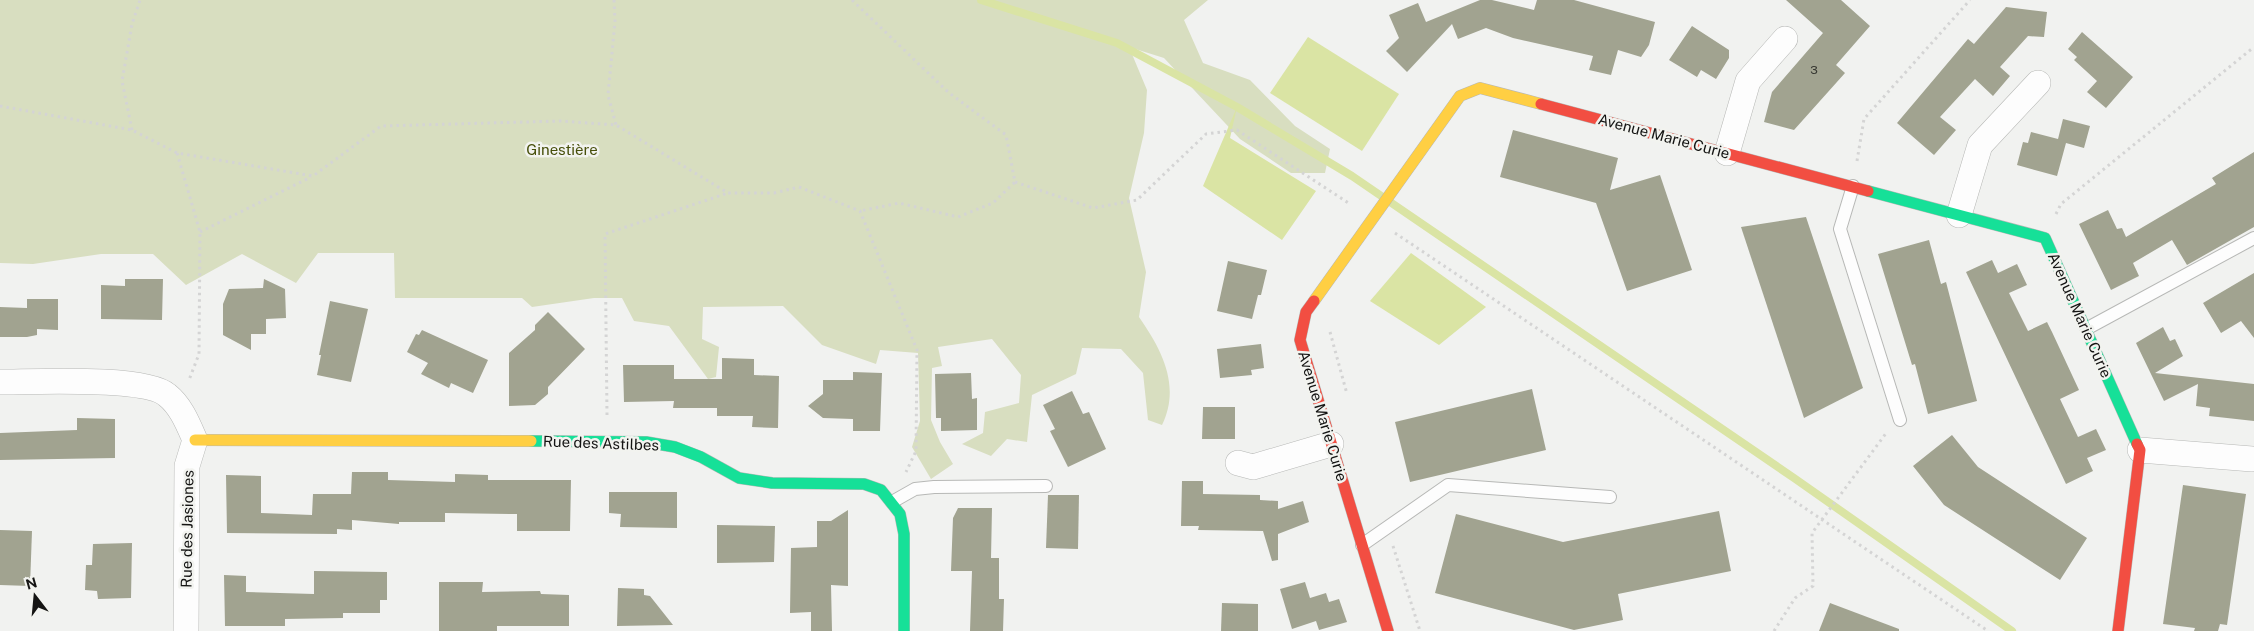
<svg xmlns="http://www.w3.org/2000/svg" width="2254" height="631" viewBox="0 0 2254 631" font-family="'Public Sans',sans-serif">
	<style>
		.green { fill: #d8dec0 }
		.water { fill: #dae4a4 }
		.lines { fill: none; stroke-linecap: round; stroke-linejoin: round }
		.stream { stroke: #dae4a4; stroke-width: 8 }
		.building { fill: #a1a390 }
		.lane-casing { stroke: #b7b8b6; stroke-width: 14 }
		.street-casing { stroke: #b7b8b6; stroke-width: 26 }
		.fast-casing { stroke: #b7b8b6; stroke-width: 12 }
		.slow-casing { stroke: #b7b8b6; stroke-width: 12 }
		.jam-casing { stroke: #b7b8b6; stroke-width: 12 }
		.path { stroke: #d4d4d4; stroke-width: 3; stroke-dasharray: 2.5 4; stroke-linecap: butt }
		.lane { stroke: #fdfdfd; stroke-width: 12 }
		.street { stroke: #fdfdfd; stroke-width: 25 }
		.fast { stroke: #16e098; stroke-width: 11 }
		.slow { stroke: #ffcf43; stroke-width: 11 }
		.jam { stroke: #f24e42; stroke-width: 11 }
		.labels { text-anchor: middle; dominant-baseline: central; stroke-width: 5; stroke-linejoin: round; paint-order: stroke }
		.number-label { font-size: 12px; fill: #373832 }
		.street-label { font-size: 15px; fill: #141413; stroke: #f2f3ef }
		.park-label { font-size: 15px; fill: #474f0a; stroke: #f2f3ef }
	</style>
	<rect width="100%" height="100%" fill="#f1f2f0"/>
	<path class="green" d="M0 0H1208L1184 20 1203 63 1250 80 1295 126 1330 149 1325 173H1291L1240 139 1164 58 1129 47 1147 90 1144 133 1129 198 1146 272 1139 317C1162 350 1181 386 1162 425L1148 420 1143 373 1121 349 1082 348 1076 374 1032 395 1027 442 1007 439 991 456 962 444 983 433 985 412 1019 403 1021 375 992 339 938 347 942 366 932 368 931 420 940 442 953 464 931 479 912 447 920 421 918 353 880 350 876 364 822 345 783 306 703 307 702 339 719 347 716 377 708 379 669 326 634 321 622 298H594L532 307 522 298H395L394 253H318L296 283 242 254 186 285 153 254H101L33 264 0 263Z"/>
	<g class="water">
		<path d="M1308 37 1399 94 1362 151 1270 93Z"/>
		<path d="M1237 107 1230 138 1316 191 1282 240 1203 186Z"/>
		<path d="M1411 253 1486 307 1439 345 1370 301Z"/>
	</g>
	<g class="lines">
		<path class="stream" d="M981 0 1117 43 1237 107 1352 176 1794 478 2012 631"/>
	</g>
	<g class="building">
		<path d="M1480 0H1492L1534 10 1537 0H1574L1655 22 1649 45 1641 57 1618 50 1611 75 1589 70 1593 56 1513 38 1486 28 1458 39 1452 24 1407 72 1386 51 1399 38 1389 15 1418 3 1426 22Z"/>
		<path d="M1786 0H1841L1870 26 1836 65 1845 73 1794 130 1764 122 1772 92 1823 33Z"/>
		<path d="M2006 7 2047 12 2044 37 2028 36 2000 67 2010 76 1993 96 1975 79 1940 117 1956 130 1934 155 1897 123 1968 39 1974 44Z"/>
		<path d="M1692 26 1729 50V58L1716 79 1701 70 1697 77 1669 60Z"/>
		<path d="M2082 32 2133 77 2106 108 2087 92 2097 81 2074 60 2077 57 2068 49Z"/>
		<path d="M2063 119 2090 126 2084 148 2066 143 2057 176 2017 165 2023 142 2028 143 2031 132 2058 139Z"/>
		<path d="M1513 130 1618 158 1610 190 1660 175 1692 270 1627 291 1596 203 1500 177Z"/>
		<path d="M2254 152V227L2187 265 2172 240 2133 263 2139 276 2111 290 2079 224 2108 210 2117 229 2122 228 2126 237 2216 184 2212 178Z"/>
		<path d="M1806 217 1863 388 1804 418 1741 227Z"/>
		<path d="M1929 240 1941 284 1946 282 1977 401 1928 414 1915 364 1912 365 1878 254Z"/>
		<path d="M1992 260 1998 273 2017 264 2027 285 2009 293 2028 331 2047 322 2052 332 2079 390 2060 399 2078 437 2096 429 2106 450 2087 458 2093 471 2066 484 1966 272Z"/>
		<path d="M1228 261 1267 270 1261 295H1258L1252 319 1217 311Z"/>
		<path d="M2254 273V338L2241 321 2221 333 2203 303Z"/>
		<path d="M125 279H163L162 320 101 319V285L125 286Z"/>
		<path d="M264 279 285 289 286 318 266 319V334H251V350L223 335V304L229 289 263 288Z"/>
		<path d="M27 299H58V330L37 329V335L27 337H0V307L27 308Z"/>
		<path d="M330 301 368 309 351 382 317 375 321 355H319Z"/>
		<path d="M548 312 585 349 548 387V394L535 405 509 406V353L535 330V325Z"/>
		<path d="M2163 327 2170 341 2175 339 2183 356 2155 373 2254 384V421L2209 416 2210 408 2196 406 2198 384 2164 401 2136 343Z"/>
		<path d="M422 330 488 360 473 393 451 383 449 388 421 374 428 363 407 352 416 334 419 335Z"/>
		<path d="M1261 344 1264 368 1251 370 1252 375 1220 378 1217 349Z"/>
		<path d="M722 358 754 359V375L779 376 778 428 752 427 753 416H717V408H673L674 401 624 402 623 365H674V379H722Z"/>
		<path d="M853 372 882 373 880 431H853V419L823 418 808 406 823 394V380H853Z"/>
		<path d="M971 373 972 399 977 398V430L941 431V418H936L935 374Z"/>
		<path d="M1532 389 1546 450 1410 482 1395 422Z"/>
		<path d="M1072 391 1083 414 1089 412 1106 449 1068 467 1050 431 1055 429 1043 405Z"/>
		<path d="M1203 407H1235V439H1202Z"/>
		<path d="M77 418 115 419V458L0 460V433L77 430Z"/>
		<path d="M1952 435 1978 467 2087 538 2060 580 1944 505 1913 466Z"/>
		<path d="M352 472H388V480L455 482V474L488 475V480H571L570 531H517V514L445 513V522H399V524L352 520V530L337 529V534L227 533 226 475 261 476V513L312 515 313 494H351Z"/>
		<path d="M1182 481H1203V494L1260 495V500L1278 501V509L1303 501 1309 522 1278 534V560L1272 561 1263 531 1198 530 1199 526H1181Z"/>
		<path d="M2183 485 2246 494 2227 625 2220 624 2218 631H2194L2195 628 2163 624Z"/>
		<path d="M609 492H677V528L620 527 621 514 609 513Z"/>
		<path d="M1048 495H1079L1078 549 1046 548Z"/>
		<path d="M958 508H992L991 558H999V599H1004L1003 631H970L972 571H951L953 518Z"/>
		<path d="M848 510V586L831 585 832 631H811V612L790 613 791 548 817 547V521H831Z"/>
		<path d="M1719 511 1731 571 1618 594 1623 620 1574 630 1435 593 1456 514 1563 542Z"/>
		<path d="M717 525 775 526 774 562 717 563Z"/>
		<path d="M0 530 32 531 30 586 0 585Z"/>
		<path d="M132 543 131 598 98 599 97 591 85 590 86 565H92L93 544Z"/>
		<path d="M314 571 387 572V600H380V613H343V618L285 619V626H225L224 575 246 576V592L314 594Z"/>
		<path d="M439 582H483L482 592 540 591 541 594 569 595V626H497V631H439Z"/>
		<path d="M1305 582 1310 598 1326 593 1329 602 1339 599 1347 622 1319 630 1316 621 1292 629 1280 589Z"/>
		<path d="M618 588 644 589V595L650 596 673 625 617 626Z"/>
		<path d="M1222 603 1258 604V631H1221Z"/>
		<path d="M1830 603 1899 629V631H1819Z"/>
	</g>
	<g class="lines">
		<g class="lane-casing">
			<g id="lane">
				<path d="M1853 186 1840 229 1900 420"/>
				<path d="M2086 329 2254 238"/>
				<path d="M892 502 915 489 934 487 1046 486"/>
				<path d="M1362 545 1448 485 1610 497"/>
			</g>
		</g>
		<g class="street-casing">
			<g id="street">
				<path d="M1727 153 1748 81 1785 39"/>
				<path d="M1959 215 1980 145 2038 83"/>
				<path d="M0 382C33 382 145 376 167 395 181 406 188 424 195 440L187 466 186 631"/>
				<path d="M2140 450 2252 459"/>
				<path d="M1238 463 1253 467 1331 444"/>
			</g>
		</g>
		<g class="fast-casing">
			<g id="fast">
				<path d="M1868 191 2045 238 2137 444"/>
				<path d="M531 441 646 442 675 447 701 457 739 478 772 483 864 484 881 490 900 514 904 534V631"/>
			</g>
		</g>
		<g class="slow-casing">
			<g id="slow">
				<path d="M1314 301 1460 96 1480 88 1541 104"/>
				<path d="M195 440 531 441"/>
			</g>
		</g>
		<g class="jam-casing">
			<g id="jam">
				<path d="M1541 104 1868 191"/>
				<path d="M1314 301 1306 312 1300 340 1388 631"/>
				<path d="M2118 631 2140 450 2137 444"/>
			</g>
		</g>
		<g class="path">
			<path d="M614 0 615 21 608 95 616 125"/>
			<path d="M852 0 948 92 1006 135 1015 182 993 203 958 217 899 203 860 211"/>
			<path d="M0 106 132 130 177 153 313 176 381 126 561 121 616 125 728 193H774L799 187 860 211 917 350 916 451 906 472"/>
			<path d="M132 130 122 81 132 24 140 0"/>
			<path d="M177 153 200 232 199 354 189 380"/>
			<path d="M1857 161 1864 119 1970 0"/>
			<path d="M1015 182 1093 208 1137 200 1206 134 1237 130 1350 204"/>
			<path d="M2056 214 2061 204 2254 47"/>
			<path d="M200 232 311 177"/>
			<path d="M1395 233 1988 631"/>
			<path d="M1330 332 1347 394"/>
			<path d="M607 415 605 234 728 193"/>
			<path d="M1393 546 1420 631"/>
			<path d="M1774 631 1795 598 1813 586 1812 533 1887 432"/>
		</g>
		<use href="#lane" class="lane"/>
		<use href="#street" class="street"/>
		<use href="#fast" class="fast"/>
		<use href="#slow" class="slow"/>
		<use href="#jam" class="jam"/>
	</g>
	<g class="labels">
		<g class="number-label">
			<text x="1814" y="70">3</text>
		</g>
		<g class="street-label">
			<text transform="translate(1664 136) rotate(15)">Avenue Marie Curie</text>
			<text transform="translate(2080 315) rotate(66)">Avenue Marie Curie</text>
			<text transform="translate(1323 416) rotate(73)">Avenue Marie Curie</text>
			<text transform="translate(601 443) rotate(2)">Rue des Astilbes</text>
			<text transform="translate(187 529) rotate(-89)">Rue des Jasiones</text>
		</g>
		<g class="park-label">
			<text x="562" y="149">Ginestière</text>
		</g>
	</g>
	<g transform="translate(35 596) rotate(344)" stroke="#f2f3ef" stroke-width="4" paint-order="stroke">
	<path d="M0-4L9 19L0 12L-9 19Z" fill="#141413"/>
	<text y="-8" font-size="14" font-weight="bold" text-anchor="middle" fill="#141413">N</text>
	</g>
</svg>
